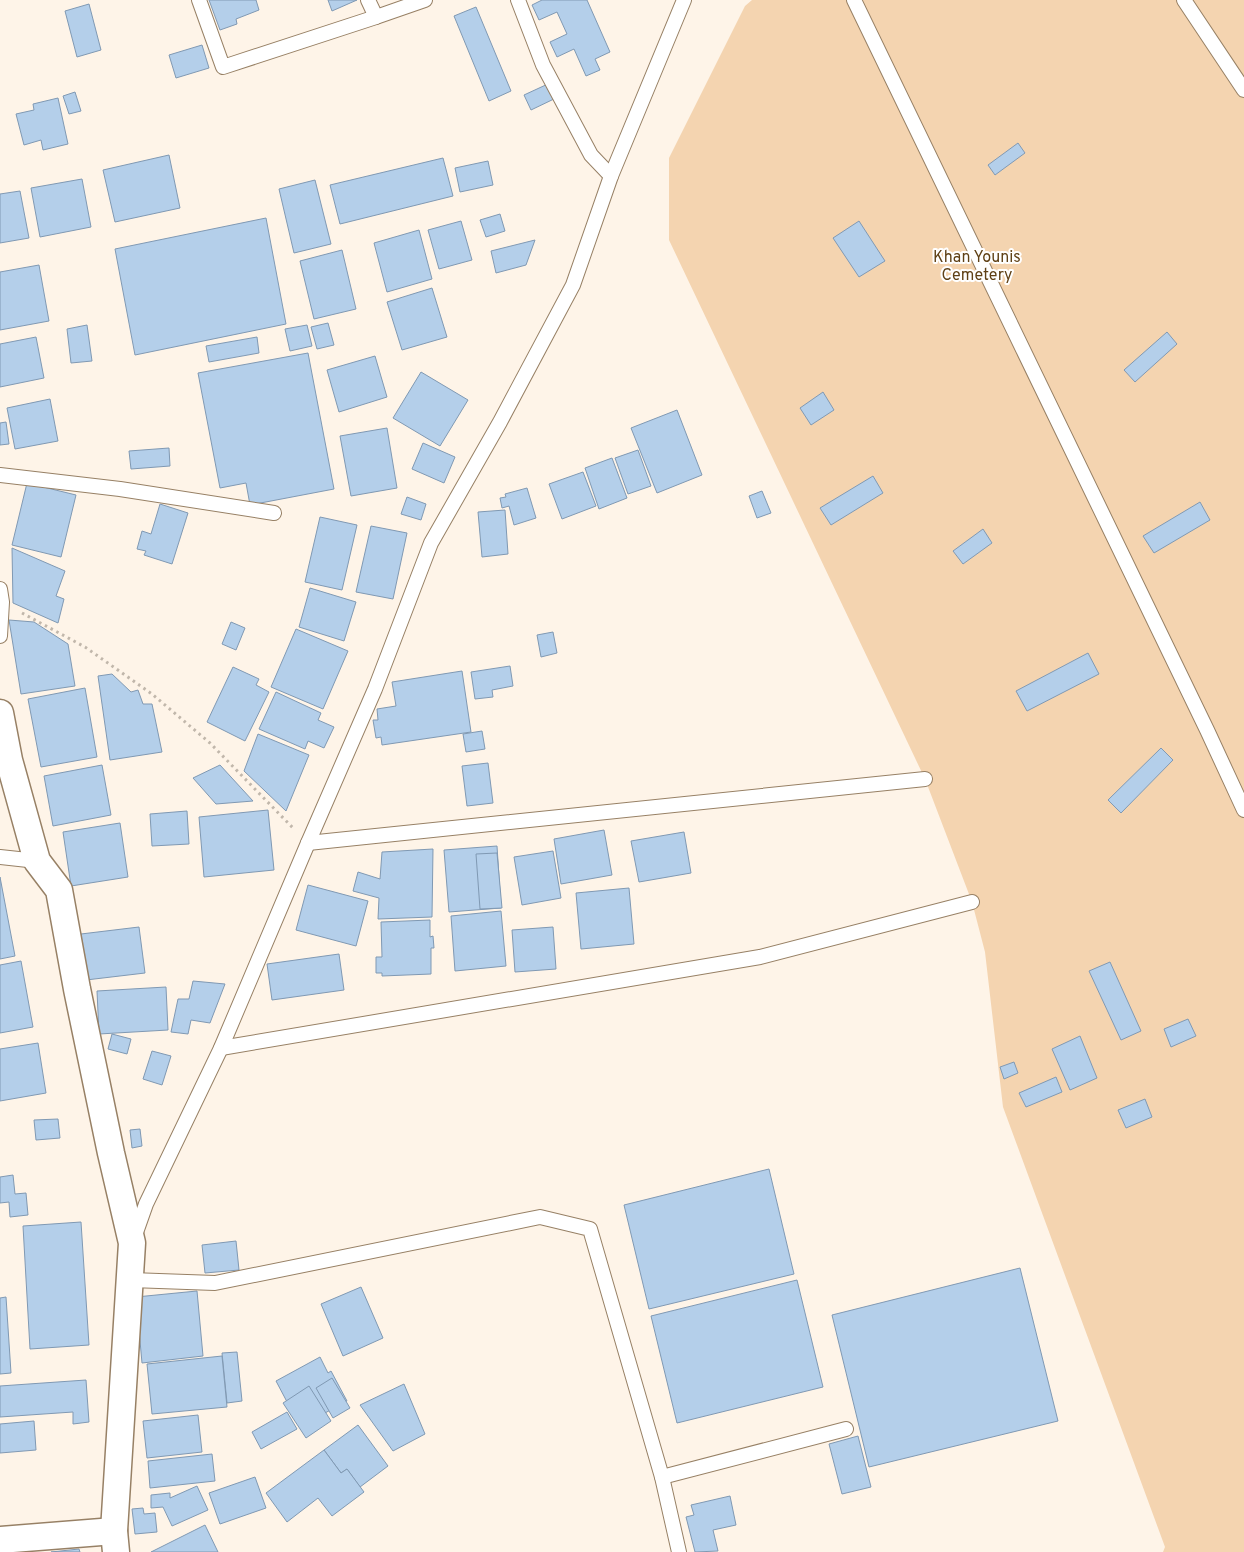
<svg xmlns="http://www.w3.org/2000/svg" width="1244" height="1552" viewBox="0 0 1244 1552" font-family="Overpass,sans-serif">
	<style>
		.green { fill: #f4d4b0 }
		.building { fill: #b4cfea; stroke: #8099b3 }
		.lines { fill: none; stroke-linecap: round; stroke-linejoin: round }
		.lane-casing { stroke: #978065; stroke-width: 16 }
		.street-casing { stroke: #978065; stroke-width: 29 }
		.path { stroke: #c1b7ab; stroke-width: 3; stroke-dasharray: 2.5 4; stroke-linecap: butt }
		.lane { stroke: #fff; stroke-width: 14 }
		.street { stroke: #fff; stroke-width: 26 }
		.labels { text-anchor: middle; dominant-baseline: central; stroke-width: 4; stroke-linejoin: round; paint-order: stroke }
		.park-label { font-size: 16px; fill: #5f4015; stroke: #fff }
	</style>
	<rect width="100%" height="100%" fill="#fef4e8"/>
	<path class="green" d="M752 0H1244V1552H1163L1165 1547 1003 1107 985 952 972 902 925 779 669 240V158L745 6Z"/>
	<g class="building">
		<path d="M209 0H256L259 10 236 19 237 24 220 30Z"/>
		<path d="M328 0H357L332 11Z"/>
		<path d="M542 0H587L610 52 595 59 600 70 586 76 574 49 557 57 550 42 567 34 557 12 539 20 532 5Z"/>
		<path d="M89 4 101 50 77 57 65 11Z"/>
		<path d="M476 7 511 91 489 101 454 16Z"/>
		<path d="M202 45 209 68 176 78 169 55Z"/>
		<path d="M550 83 556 98 531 110 524 95Z"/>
		<path d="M75 92 81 111 69 114 63 96Z"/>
		<path d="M58 98 68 144 43 150 41 140 24 145 16 114 34 110 33 104Z"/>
		<path d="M1018 143 1025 153 995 175 988 165Z"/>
		<path d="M169 155 180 208 115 222 103 170Z"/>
		<path d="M443 158 453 196 340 224 330 185Z"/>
		<path d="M488 161 493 185 460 192 455 168Z"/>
		<path d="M82 179 91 227 40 237 31 188Z"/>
		<path d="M315 180 331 244 294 253 279 189Z"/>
		<path d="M20 191 29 238 0 243V194Z"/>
		<path d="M500 214 505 231 486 237 480 220Z"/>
		<path d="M266 218 286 324 135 355 115 249Z"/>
		<path d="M461 221 472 260 439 269 428 230Z"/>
		<path d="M859 221 885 261 859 277 833 238Z"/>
		<path d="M419 230 432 279 387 292 374 243Z"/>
		<path d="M535 240 526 265 496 273 491 251Z"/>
		<path d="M342 250 356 309 314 319 300 261Z"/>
		<path d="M39 265 49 321 0 330V272Z"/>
		<path d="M432 288 447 337 402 350 387 302Z"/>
		<path d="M328 323 334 345 317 349 311 327Z"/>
		<path d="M87 325 92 361 71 363 67 329Z"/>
		<path d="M307 325 312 346 290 351 285 329Z"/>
		<path d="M1167 332 1177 344 1135 382 1124 370Z"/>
		<path d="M36 337 44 378 0 387V344Z"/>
		<path d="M257 337 259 353 209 362 206 346Z"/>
		<path d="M308 353 334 489 250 505 246 483 220 488 198 373Z"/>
		<path d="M375 356 387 397 339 412 327 370Z"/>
		<path d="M421 372 468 400 440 446 393 418Z"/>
		<path d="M823 392 834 410 811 425 800 408Z"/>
		<path d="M50 399 58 441 15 449 7 408Z"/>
		<path d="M677 410 702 475 657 493 631 428Z"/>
		<path d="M6 422 9 444 0 445V423Z"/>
		<path d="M387 428 397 488 351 496 340 436Z"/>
		<path d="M423 443 455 457 444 483 412 469Z"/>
		<path d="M169 448 170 466 131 469 129 451Z"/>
		<path d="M638 450 651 486 628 494 615 458Z"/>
		<path d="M612 458 627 498 599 509 585 468Z"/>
		<path d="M583 472 596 506 562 519 549 484Z"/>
		<path d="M873 476 883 493 831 525 820 508Z"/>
		<path d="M27 483 76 495 61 557 12 545Z"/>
		<path d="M527 488 536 518 514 525 509 506 502 508 500 498 506 497 505 494Z"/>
		<path d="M762 491 771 513 757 518 749 496Z"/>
		<path d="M407 497 426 504 421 520 401 514Z"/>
		<path d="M1200 502 1210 520 1154 553 1143 536Z"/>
		<path d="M160 504 188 513 172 564 144 555 146 551 137 549 142 531 151 534Z"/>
		<path d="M505 510 508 554 482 557 478 512Z"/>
		<path d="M320 517 357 525 342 590 305 582Z"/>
		<path d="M371 526 407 533 393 599 356 592Z"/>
		<path d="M983 529 992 543 963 564 953 551Z"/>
		<path d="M12 548 65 571 56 596 64 599 58 623 13 603Z"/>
		<path d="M310 588 356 602 344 641 299 627Z"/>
		<path d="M9 620 34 622 68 644 75 686 21 694Z"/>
		<path d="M231 622 245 628 236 650 222 644Z"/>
		<path d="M296 629 348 651 323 709 271 687Z"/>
		<path d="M553 632 557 653 541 657 537 635Z"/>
		<path d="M1088 653 1099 674 1027 711 1016 691Z"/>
		<path d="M510 666 513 686 492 690 493 697 475 699 471 672Z"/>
		<path d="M233 667 259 679 256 685 269 692 245 741 207 722Z"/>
		<path d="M462 671 471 732 382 745 381 737 376 738 373 720H378L377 709 396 706 392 682Z"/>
		<path d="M112 674 131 692 138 690 143 704H152L162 752 110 760 98 676Z"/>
		<path d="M85 688 97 757 41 767 28 699Z"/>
		<path d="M276 692 321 713 318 720 334 727 324 748 308 741 305 749 259 729Z"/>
		<path d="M482 731 485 749 466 752 463 734Z"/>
		<path d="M258 734 309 755 286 811 244 771Z"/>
		<path d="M1161 748 1173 760 1121 813 1108 800Z"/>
		<path d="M488 763 493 803 467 806 462 766Z"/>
		<path d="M102 765 111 815 53 826 44 776Z"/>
		<path d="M220 765 253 801 216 804 193 778Z"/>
		<path d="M268 810 274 870 204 877 199 817Z"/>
		<path d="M187 811 189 844 152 846 150 814Z"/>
		<path d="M120 823 128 877 71 886 63 832Z"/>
		<path d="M604 830 612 875 561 884 554 839Z"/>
		<path d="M684 832 691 873 639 882 631 841Z"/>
		<path d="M497 846 501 908 449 912 444 850Z"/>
		<path d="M433 849 432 917 378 919 379 898 353 891 358 872 380 879 382 852Z"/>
		<path d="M553 851 561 898 522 905 514 857Z"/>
		<path d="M497 853 502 908 480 909 476 854Z"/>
		<path d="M0 877 15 956 0 959Z"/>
		<path d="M308 885 368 901 356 946 296 930Z"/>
		<path d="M629 888 634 944 581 949 576 893Z"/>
		<path d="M501 911 506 966 455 971 451 916Z"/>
		<path d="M430 920V937L433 936 434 948H431V974L382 976V973H376V957H382L381 922Z"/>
		<path d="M139 927 145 973 86 980 81 934Z"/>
		<path d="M553 927 556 969 515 972 512 930Z"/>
		<path d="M339 954 344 990 272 1000 267 964Z"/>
		<path d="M21 961 33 1027 0 1033V965Z"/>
		<path d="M1110 962 1141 1031 1121 1040 1089 971Z"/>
		<path d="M193 981 225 984 210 1023 191 1020 188 1034 171 1032 178 999H189Z"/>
		<path d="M166 987 168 1030 99 1034 97 991Z"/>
		<path d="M1188 1019 1196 1036 1171 1047 1164 1029Z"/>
		<path d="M112 1034 131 1039 127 1054 108 1049Z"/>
		<path d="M1080 1036 1097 1078 1070 1090 1052 1049Z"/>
		<path d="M38 1043 46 1093 0 1101V1049Z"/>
		<path d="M152 1051 171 1056 162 1085 143 1079Z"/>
		<path d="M1014 1062 1018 1073 1004 1079 1000 1067Z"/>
		<path d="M1056 1077 1062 1092 1026 1107 1019 1093Z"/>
		<path d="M1145 1099 1152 1117 1126 1128 1118 1110Z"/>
		<path d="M58 1119 60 1138 36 1140 34 1120Z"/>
		<path d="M140 1129 142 1146 132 1148 130 1130Z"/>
		<path d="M769 1169 794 1274 649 1309 624 1205Z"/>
		<path d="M13 1175 15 1194 26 1193 28 1215 10 1217 9 1202 0 1203V1177Z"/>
		<path d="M81 1222 89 1345 30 1349 23 1226Z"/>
		<path d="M236 1241 239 1270 205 1273 202 1245Z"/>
		<path d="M1020 1268 1058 1421 869 1467 832 1315Z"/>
		<path d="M797 1280 823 1387 677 1423 651 1316Z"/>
		<path d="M361 1287 383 1338 343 1356 321 1304Z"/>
		<path d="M197 1291 203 1356 142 1363 136 1297Z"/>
		<path d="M6 1297 11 1373 0 1374V1298Z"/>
		<path d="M237 1352 242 1401 227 1403 222 1353Z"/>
		<path d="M222 1356 227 1407 152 1414 147 1364Z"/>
		<path d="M320 1357 328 1373 331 1371 347 1401 325 1413 320 1404 295 1417 276 1381Z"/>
		<path d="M332 1378 350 1408 333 1418 316 1388Z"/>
		<path d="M86 1380 89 1422 73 1424V1412L0 1417V1386Z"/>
		<path d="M404 1384 425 1434 393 1451 360 1405Z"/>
		<path d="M309 1386 331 1421 306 1438 283 1403Z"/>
		<path d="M287 1412 297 1429 261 1449 252 1432Z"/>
		<path d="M198 1415 202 1452 147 1458 143 1421Z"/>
		<path d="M34 1421 36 1450 0 1453V1424Z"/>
		<path d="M358 1425 388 1466 360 1487 347 1469 341 1473 324 1450Z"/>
		<path d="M858 1436 871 1487 842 1494 829 1444Z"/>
		<path d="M324 1450 341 1473 347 1469 364 1492 332 1516 318 1498 287 1522 266 1493Z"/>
		<path d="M212 1454 215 1481 150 1488 148 1461Z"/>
		<path d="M255 1477 266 1508 220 1524 209 1493Z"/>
		<path d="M197 1486 208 1510 172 1526 163 1507 151 1508V1495L170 1493V1498Z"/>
		<path d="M730 1496 736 1525 713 1530 718 1551 695 1552 686 1517 694 1515 691 1505Z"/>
		<path d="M143 1508 144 1514 155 1513 157 1532 135 1534 132 1509Z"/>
		<path d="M205 1525 218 1552H151Z"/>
		<path d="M79 1549 80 1552H51Z"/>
	</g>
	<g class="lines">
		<g class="lane-casing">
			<g id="lane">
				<path d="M199 0 223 67 376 17"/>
				<path d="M368 0 376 17 425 0"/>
				<path d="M518 0 543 65 591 155 611 176"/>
				<path d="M854 0 1207 730 1244 810"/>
				<path d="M1184 0 1244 90"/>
				<path d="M0 475 120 489 274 513"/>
				<path d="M0 589 2 602 0 636"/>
				<path d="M308 843 925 779"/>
				<path d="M0 857 37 861"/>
				<path d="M221 1048 760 957 972 902"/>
				<path d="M134 1238 146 1204 221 1048 308 843 375 689 431 543 500 422 573 285 611 176 684 0"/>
				<path d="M131 1280 215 1283 540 1217 590 1229 662 1477 679 1552"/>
				<path d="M662 1477 846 1429"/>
			</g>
		</g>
		<g class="street-casing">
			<g id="street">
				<path d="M0 713 9 760 37 861 59 890 77 989 111 1153 132 1243 114 1531 116 1552"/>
				<path d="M0 1540 114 1531"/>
			</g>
		</g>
		<path class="path" d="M22 613 85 647 152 694 210 743 293 828"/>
		<use href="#lane" class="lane"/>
		<use href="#street" class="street"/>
	</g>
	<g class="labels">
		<g class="park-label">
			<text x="977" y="258">Khan Younis<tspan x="977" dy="18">Cemetery</tspan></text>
		</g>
	</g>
</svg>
